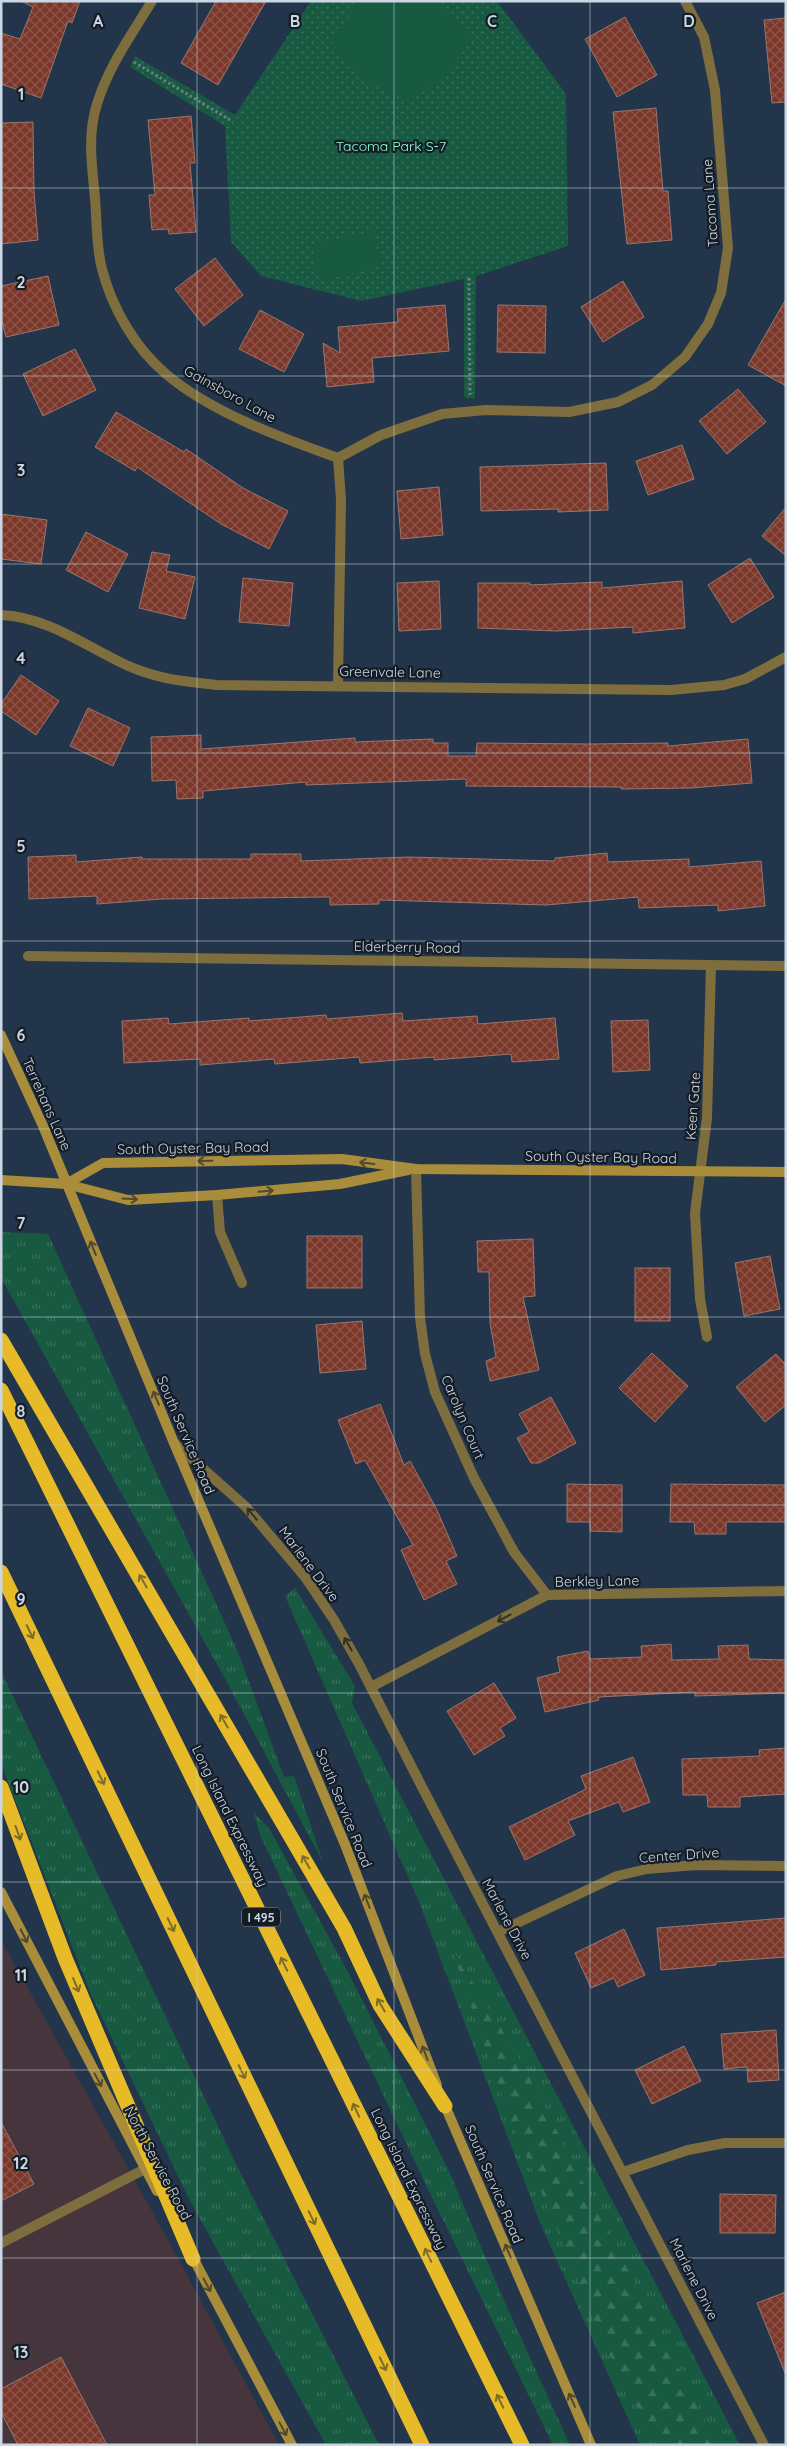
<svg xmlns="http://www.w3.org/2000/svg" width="787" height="2446" viewBox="0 0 787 2446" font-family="Quicksand,sans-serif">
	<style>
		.industrial { fill: #47353e }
		.grass { fill: url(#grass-tufts) }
		.forest { fill: url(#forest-firs) }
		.park { fill: url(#park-dots) }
		.garden { fill: #175a41 }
		.building { fill: url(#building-cross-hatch); stroke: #98766e }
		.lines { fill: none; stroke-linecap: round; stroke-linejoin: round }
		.path { stroke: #6d7c8d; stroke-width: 3; stroke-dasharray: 2.5 2.5; stroke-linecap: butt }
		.service { stroke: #7f6e3d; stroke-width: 10 }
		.minor { stroke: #7f6e3d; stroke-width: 10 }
		.secondary { stroke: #a98d3b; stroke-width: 10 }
		.motorway { stroke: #e7bb28; stroke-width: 15 }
		.oneway { stroke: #50492e }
		.oneway2 { stroke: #2f302b }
		.oneway3 { stroke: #7e6c26 }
		.grid { fill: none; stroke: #ccd7e5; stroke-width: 1; stroke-opacity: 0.55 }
		.labels { text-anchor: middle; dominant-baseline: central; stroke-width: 4.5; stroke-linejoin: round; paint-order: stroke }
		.shield { fill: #141c25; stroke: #959fab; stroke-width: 1 }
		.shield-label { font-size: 12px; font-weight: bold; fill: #ccd7e5 }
		.park-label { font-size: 14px; fill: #8cfecc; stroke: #141c25 }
		.street-label { font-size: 14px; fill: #ccd7e5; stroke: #141c25 }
		.grid-label { font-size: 16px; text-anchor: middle; font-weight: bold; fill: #ccd7e5; stroke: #141c25; stroke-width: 4.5; stroke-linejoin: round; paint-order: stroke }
	</style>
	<defs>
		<pattern id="grass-tufts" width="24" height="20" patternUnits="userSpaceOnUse" patternTransform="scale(1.25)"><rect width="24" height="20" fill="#175a41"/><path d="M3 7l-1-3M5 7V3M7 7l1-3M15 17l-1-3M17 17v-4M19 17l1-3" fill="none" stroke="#38715c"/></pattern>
		<pattern id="forest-firs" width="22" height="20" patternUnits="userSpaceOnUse" patternTransform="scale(1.25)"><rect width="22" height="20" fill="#175a41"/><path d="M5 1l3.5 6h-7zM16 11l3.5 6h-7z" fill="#38715c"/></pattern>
		<pattern id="park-dots" width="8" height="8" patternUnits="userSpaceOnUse" patternTransform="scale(1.25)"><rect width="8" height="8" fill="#175a41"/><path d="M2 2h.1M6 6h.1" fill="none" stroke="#38715c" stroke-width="1.8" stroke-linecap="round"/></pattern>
		<pattern id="building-cross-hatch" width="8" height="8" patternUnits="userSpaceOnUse" patternTransform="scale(1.25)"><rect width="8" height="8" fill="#7b382a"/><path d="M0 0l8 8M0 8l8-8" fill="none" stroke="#8d5449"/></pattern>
	</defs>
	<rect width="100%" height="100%" fill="#23354a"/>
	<path class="industrial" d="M1 1940 175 2253 279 2445H1Z"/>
	<g class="grass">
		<path d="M1 1232 48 1234 238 1652 284 1777 294 1776 323 1862 223 1675 1 1278Z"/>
		<path d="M295 1588 355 1686 352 1703 740 2445H640L541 2225 419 1902 285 1596Z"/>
		<path d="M1 1671 238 2168 379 2445H326L190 2201 92 1997 1 1764Z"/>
		<path d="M254 1813 269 1828 349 1974 448 2169 502 2296 570 2445H553L425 2183 260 1835Z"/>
	</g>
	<path class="forest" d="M451 1947 521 2061 718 2445H659L615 2367 506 2108Z"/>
	<path class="park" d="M311 1H497L566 94 568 246 476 276 475 399 464 397V279L361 301 261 276 231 242 225 126 130 67 135 56 235 115Z"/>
	<g class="garden">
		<path d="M360 1H438L472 35 443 80 406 99 360 80 331 41Z"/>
		<path d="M373 231 381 266 320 281 312 245Z"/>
	</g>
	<g class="building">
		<path d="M21 1H80L72 23 68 21 41 98 1 84V33L20 39 33 7Z"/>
		<path d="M216 1H266L218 85 181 63Z"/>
		<path d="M625 17 657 75 617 97 585 39Z"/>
		<path d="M786 18V102L772 103 764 20Z"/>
		<path d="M656 108 663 191H668L672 240 627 244 613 112Z"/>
		<path d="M191 116 195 163H190L196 232 169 234 168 229 152 230 149 195H155L148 120Z"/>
		<path d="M33 122 34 192 38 240 1 244V123Z"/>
		<path d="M215 258 243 295 204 326 175 289Z"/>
		<path d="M48 276 59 325 6 337 1 317V286Z"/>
		<path d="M623 281 644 317 603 342 581 307Z"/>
		<path d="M786 299V386L748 365Z"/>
		<path d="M445 305 449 351 372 358 374 382 327 387 323 343 340 353 338 327 398 322 397 309Z"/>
		<path d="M498 305 546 306 545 353 497 352Z"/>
		<path d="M260 310 304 334 284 372 239 349Z"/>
		<path d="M75 349 96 390 43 416 23 374Z"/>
		<path d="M738 389 766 422 727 454 699 421Z"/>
		<path d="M116 412 184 452 186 449 243 488 288 511 269 549 221 524 137 467 135 471 95 447Z"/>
		<path d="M682 445 694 479 648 495 636 461Z"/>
		<path d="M606 463 608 510 558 512V509L481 511 480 467Z"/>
		<path d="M439 487 443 535 401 539 397 491Z"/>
		<path d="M786 507V556L762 536Z"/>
		<path d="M1 514 47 520 41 564 1 559Z"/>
		<path d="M86 532 128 554 108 592 66 570Z"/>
		<path d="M152 552 170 555 166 571 195 577 185 619 139 608Z"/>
		<path d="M750 558 774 597 732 623 708 585Z"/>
		<path d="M243 578 293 583 289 626 239 622Z"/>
		<path d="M439 581 441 629 399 631 397 583Z"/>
		<path d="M682 581 685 628 633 633V627L556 631 478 628V583H530L529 585 602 582V588Z"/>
		<path d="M21 675 59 701 36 735 1 711V704Z"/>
		<path d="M88 708 130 728 113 766 70 746Z"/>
		<path d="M201 735V749L355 738V742L433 739V743H448V756H476L477 743 591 744 668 743V746L748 739 752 783 691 788 621 789V787L466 786V779L306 785V782L203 791V798L177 799 176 780 152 781 151 737Z"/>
		<path d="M607 853 608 862 689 859V867L761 861 765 906 718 911V905L639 908 638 897 546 905 379 900V904L330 905V897L161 899 97 904V896L29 899 28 857 76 855V862L142 857V859H251V854H301V861L409 857 555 861V858Z"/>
		<path d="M402 1013 403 1021 477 1016 478 1024 555 1018 559 1059 512 1062 511 1054 434 1060V1057L360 1063 359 1057 275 1064 274 1059 200 1065V1059L124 1063 122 1021 168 1018 169 1024 249 1018V1021L326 1015 327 1019Z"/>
		<path d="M648 1020 650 1070 613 1072 611 1021Z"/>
		<rect x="307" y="1236" width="55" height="52"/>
		<path d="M533 1239 535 1296 523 1297 539 1370 490 1381 486 1361 496 1357 490 1323 489 1272H478L477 1241Z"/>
		<path d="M770 1256 780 1309 744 1316 735 1263Z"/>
		<rect x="635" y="1268" width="35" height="53"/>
		<path d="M362 1321 366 1369 320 1373 316 1325Z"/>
		<path d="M652 1353 688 1386 655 1422 619 1388Z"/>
		<path d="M776 1354 786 1365V1405L765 1422 736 1387Z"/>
		<path d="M551 1397 576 1443 539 1463H531L517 1438 529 1432 519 1414Z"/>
		<path d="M380 1404 404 1465 410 1461 436 1508 457 1556 446 1561 457 1584 424 1600 401 1550 413 1545 365 1460 356 1464 338 1420Z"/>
		<path d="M567 1484 622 1485V1532L590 1531V1522H567Z"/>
		<path d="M671 1484 786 1485V1522H726V1534H695L694 1522H670Z"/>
		<path d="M671 1644 672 1660 719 1659 718 1646 748 1645 749 1659 786 1660V1693L695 1696V1692L598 1697 599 1700 545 1712 537 1678 560 1672 557 1657 588 1651 590 1659 642 1657 641 1646Z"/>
		<path d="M494 1683 516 1718 500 1728 505 1736 474 1755 447 1711Z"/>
		<path d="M786 1748V1794L740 1797V1807H708L707 1795H683L682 1759 760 1756 759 1750Z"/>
		<path d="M633 1757 650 1802 623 1812 619 1802 568 1821 575 1835 525 1860 509 1827 586 1789 581 1776Z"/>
		<path d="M786 1918V1957L716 1962V1965L661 1970 657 1928Z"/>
		<path d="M624 1929 645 1975 618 1987 614 1978 591 1988 575 1953Z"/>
		<path d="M776 2030 779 2080 748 2082 747 2067 724 2069 721 2034Z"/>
		<path d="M684 2046 701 2081 652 2104 635 2070Z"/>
		<path d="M1 2122 34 2184 1 2201Z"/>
		<path d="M720 2194 776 2195 775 2233H720Z"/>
		<path d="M786 2292V2373H785L757 2303Z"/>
		<path d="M61 2357 107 2445H18L1 2412V2389Z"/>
	</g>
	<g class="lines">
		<g class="path">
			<path d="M134 62 230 120"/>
			<path d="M469 278 470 395"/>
		</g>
		<g class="service">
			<path d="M217 1195 220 1232 242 1283"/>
			<path d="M1 2243 145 2169"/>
		</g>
		<g class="minor">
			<path d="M152 1C132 34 108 67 97 104 87 135 92 167 95 198 97 221 96 247 102 269 112 308 135 348 166 374 212 413 282 438 338 458L341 500 338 685"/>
			<path d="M338 458 381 435 442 414 486 410 569 412 618 402 652 385 685 357 708 324 721 293 728 248 715 90 704 37 685 1"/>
			<path d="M1 615C48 617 85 646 126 665 157 679 182 681 216 685L671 690 724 685 745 679 786 657"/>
			<path d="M28 956 786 966"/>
			<path d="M416 1169 420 1318 425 1354 435 1392 474 1478 514 1552 547 1595"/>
			<path d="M707 1337 700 1299 695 1213 707 1118 711 965"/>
			<path d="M174 1443 246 1507 305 1577 334 1620 359 1664 422 1787 764 2445"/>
			<path d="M371 1687 547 1595 786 1591"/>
			<path d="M498 1932 617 1876 647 1869 696 1865 786 1866"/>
			<path d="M623 2172 688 2150 725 2143H786"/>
		</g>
		<g class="secondary">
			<path d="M1 1035 43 1126 174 1443 344 1842 437 2085"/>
			<path d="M1 1180 66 1184 128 1200 217 1195 340 1184 408 1170"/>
			<path d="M66 1184 103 1163 342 1159 416 1169 786 1172"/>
			<path d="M1 1892 157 2191"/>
			<path d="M443 2101 591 2445"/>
			<path d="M191 2254 292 2445"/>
		</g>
		<g class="motorway">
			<path d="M1 1340 344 1928 380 2005 445 2106"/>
			<path d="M1 1390 522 2445"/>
			<path d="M1 1572 422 2445"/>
			<path d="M1 1787 65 1958 193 2259"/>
		</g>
	</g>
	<defs><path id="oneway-shaft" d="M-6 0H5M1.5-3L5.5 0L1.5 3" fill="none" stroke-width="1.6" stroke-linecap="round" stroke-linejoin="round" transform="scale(1.25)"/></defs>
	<g class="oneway">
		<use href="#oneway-shaft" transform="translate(205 1161) rotate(179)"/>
		<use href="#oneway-shaft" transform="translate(367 1163) rotate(-173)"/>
		<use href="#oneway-shaft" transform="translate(266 1191) rotate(-5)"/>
		<use href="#oneway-shaft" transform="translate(130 1199) rotate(3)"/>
		<use href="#oneway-shaft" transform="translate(93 1248) rotate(-112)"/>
		<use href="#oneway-shaft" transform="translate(156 1398) rotate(-113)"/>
		<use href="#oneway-shaft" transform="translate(367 1901) rotate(-111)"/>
		<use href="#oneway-shaft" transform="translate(24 1936) rotate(63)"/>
		<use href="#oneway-shaft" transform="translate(425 2053) rotate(-111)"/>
		<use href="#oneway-shaft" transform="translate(98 2080) rotate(62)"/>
		<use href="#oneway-shaft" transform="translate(508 2251) rotate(-113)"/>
		<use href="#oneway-shaft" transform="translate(207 2285) rotate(62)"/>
		<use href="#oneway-shaft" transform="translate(572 2400) rotate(-114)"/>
		<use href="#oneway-shaft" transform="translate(283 2429) rotate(62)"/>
	</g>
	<g class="oneway2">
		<use href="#oneway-shaft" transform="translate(252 1514) rotate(-130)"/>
		<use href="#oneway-shaft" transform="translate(504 1618) rotate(152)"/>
		<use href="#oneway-shaft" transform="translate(348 1644) rotate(-120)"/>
	</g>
	<g class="oneway3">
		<use href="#oneway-shaft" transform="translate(143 1581) rotate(-120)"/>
		<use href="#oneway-shaft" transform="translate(30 1632) rotate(64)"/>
		<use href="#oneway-shaft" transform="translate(224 1721) rotate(-120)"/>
		<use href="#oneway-shaft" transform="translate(101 1778) rotate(64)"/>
		<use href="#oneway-shaft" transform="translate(18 1833) rotate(70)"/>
		<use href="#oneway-shaft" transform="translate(306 1862) rotate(-120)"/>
		<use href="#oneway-shaft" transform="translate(171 1925) rotate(64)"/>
		<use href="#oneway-shaft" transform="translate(284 1964) rotate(-116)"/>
		<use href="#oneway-shaft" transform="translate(76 1985) rotate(67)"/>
		<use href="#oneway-shaft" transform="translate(381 2005) rotate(-120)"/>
		<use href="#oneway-shaft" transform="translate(242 2072) rotate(64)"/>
		<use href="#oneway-shaft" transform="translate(356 2110) rotate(-116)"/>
		<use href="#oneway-shaft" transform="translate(312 2218) rotate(64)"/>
		<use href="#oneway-shaft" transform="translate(428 2255) rotate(-116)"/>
		<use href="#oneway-shaft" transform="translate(383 2364) rotate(64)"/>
		<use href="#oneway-shaft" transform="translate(500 2401) rotate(-116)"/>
	</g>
	<path class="grid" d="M197 1V2445M394 1V2445M590 1V2445M1 188H786M1 376H786M1 564H786M1 753H786M1 941H786M1 1129H786M1 1317H786M1 1505H786M1 1693H786M1 1882H786M1 2070H786M1 2258H786"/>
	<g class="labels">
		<rect class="shield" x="242" y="1907.5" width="38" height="19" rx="4"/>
		<g class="shield-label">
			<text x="261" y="1917">I 495</text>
		</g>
		<g class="park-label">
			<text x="391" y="146">Tacoma Park S-7</text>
		</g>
		<g class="street-label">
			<text transform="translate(710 203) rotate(-94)">Tacoma Lane</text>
			<text transform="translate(230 394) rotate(29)">Gainsboro Lane</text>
			<text transform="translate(390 672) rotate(1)">Greenvale Lane</text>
			<text transform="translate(407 947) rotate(1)">Elderberry Road</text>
			<text transform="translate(47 1104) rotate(66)">Terrehans Lane</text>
			<text transform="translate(693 1106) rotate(-86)">Keen Gate</text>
			<text transform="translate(193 1148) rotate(-1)">South Oyster Bay Road</text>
			<text transform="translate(601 1157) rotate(1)">South Oyster Bay Road</text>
			<text transform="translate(463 1417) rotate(67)">Carolyn Court</text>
			<text transform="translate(186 1435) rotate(67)">South Service Road</text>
			<text transform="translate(309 1564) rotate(53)">Marlene Drive</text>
			<text transform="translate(597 1581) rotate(-1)">Berkley Lane</text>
			<text transform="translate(344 1808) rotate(68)">South Service Road</text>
			<text transform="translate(230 1816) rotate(64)">Long Island Expressway</text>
			<text transform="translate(679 1855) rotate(-4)">Center Drive</text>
			<text transform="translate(507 1919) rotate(62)">Marlene Drive</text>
			<text transform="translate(158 2163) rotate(62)">North Service Road</text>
			<text transform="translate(409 2179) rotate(64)">Long Island Expressway</text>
			<text transform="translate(494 2184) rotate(67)">South Service Road</text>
			<text transform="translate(694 2279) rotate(63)">Marlene Drive</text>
		</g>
	</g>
	<g class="grid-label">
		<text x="98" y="27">A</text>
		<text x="295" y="27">B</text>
		<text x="492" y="27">C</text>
		<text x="689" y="27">D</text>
		<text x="21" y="100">1</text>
		<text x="21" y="288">2</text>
		<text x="21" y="476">3</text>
		<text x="21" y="664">4</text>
		<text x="21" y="852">5</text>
		<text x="21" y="1041">6</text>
		<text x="21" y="1229">7</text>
		<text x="21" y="1417">8</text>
		<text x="21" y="1605">9</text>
		<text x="21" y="1793">10</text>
		<text x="21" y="1981">11</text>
		<text x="21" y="2169">12</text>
		<text x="21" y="2358">13</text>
	</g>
	<rect width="787" height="2446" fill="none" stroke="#ccd7e5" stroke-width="5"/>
</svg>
